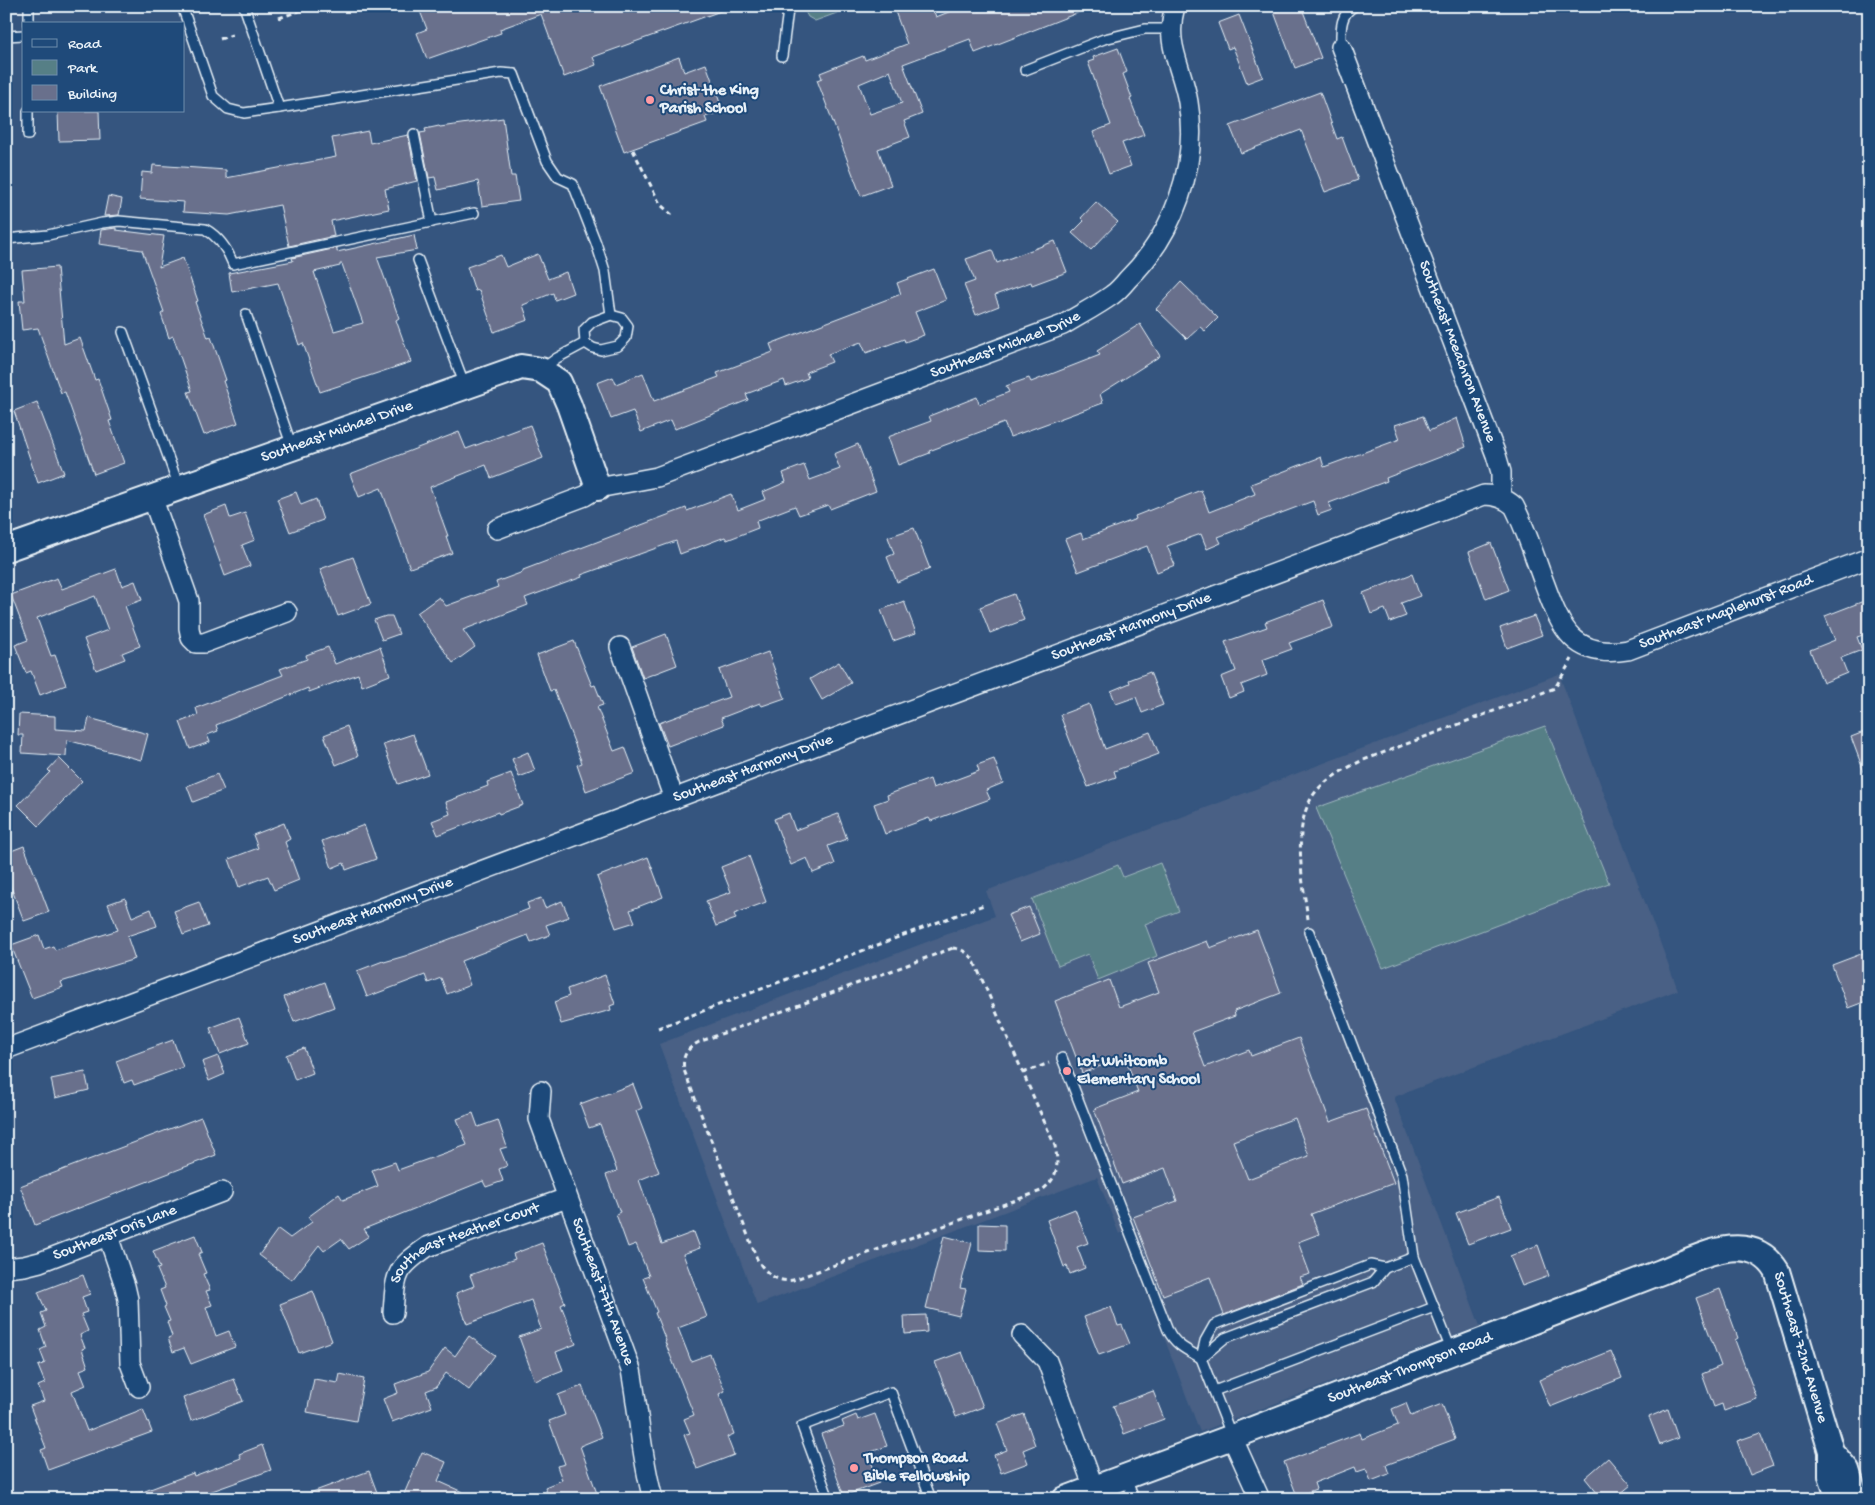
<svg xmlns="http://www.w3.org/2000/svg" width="1875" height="1505" viewBox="0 0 1875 1505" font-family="'Gochi Hand',sans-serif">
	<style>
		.built { fill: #486085 }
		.green { fill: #567f86; stroke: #9fb8bf }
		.building { fill: #69708c; stroke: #e8f1f8; fill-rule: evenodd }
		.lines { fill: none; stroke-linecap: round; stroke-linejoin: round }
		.service-casing { stroke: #e8f1f8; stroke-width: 12 }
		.minor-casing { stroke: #e8f1f8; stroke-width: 22 }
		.tertiary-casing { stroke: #e8f1f8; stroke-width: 28 }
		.path { stroke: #e8f1f8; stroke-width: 3; stroke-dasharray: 5 4; stroke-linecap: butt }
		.service { stroke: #1f4a7a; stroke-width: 9 }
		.minor { stroke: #1f4a7a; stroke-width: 19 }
		.tertiary { stroke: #1f4a7a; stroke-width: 24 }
		.poi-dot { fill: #ff9aa2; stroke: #1f4a7a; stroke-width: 2 }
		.labels { text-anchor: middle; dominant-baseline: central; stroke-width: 4; stroke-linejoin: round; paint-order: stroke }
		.poi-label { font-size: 16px; font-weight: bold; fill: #e8f1f8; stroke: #1f4a7a; text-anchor: start }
		.street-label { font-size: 16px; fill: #e8f1f8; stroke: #1f4a7a }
	</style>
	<rect width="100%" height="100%" fill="#35557f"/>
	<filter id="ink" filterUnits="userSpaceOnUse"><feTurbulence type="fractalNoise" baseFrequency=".02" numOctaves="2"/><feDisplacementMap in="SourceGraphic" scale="10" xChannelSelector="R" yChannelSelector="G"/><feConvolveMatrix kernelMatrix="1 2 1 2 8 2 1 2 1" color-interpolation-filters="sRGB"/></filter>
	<g filter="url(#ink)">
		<path class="built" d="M1559 674 1678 990 1394 1097 1480 1326 1200 1432 1124 1232 1119 1234 1097 1177 757 1305 659 1044 995 916 986 891Z"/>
		<g class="green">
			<path d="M802 6H856L815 21 808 17Z"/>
			<path d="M1545 726 1609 883 1383 968 1316 808Z"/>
			<path d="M1160 863 1179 911 1145 924 1157 956 1098 980 1088 954 1058 966 1032 899 1118 865 1123 877Z"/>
		</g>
		<g class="building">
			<path d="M418 6H729V8L593 57 596 65 564 77 541 14 500 29 501 33 427 59 417 33 427 29Z"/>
			<path d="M893 6H932L936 17 964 6H977L979 11 991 6H1090V8L975 53 970 39 903 64 922 114 904 121 910 137 878 149 891 185 861 196 817 80 822 78 820 73 863 56 865 60 907 44ZM890 71 902 103 870 114 859 84Z"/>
			<path d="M1288 6H1301L1321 58 1295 68 1274 12Z"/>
			<path d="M1239 15 1263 77 1247 83 1233 47 1228 49 1218 23Z"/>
			<path d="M1118 48 1127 72 1123 74 1132 98 1130 99 1144 135 1122 143 1131 166 1109 174 1093 132 1111 125 1088 62 1094 60 1093 57Z"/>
			<path d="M679 57 684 72 706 64 723 111 705 117 707 122 624 152 600 86Z"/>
			<path d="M1320 92 1337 139 1342 137 1358 180 1325 192 1301 130 1241 153 1230 126Z"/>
			<path d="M58 111H99L100 140 59 141Z"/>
			<path d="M503 118 511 176H515L519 201 482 206 478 181 438 190 435 177 429 178 420 133 426 132 425 129 439 126 440 127Z"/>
			<path d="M368 131 370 143 408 135 417 181 385 189 389 209 331 221 334 236 289 246 280 205 229 215 183 212 184 202 140 199 142 172 152 173 153 165 226 170V178L336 157 332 138Z"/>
			<path d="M108 196 122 199 119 215 104 216Z"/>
			<path d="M1096 202 1118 222 1091 250 1072 233 1084 221 1081 218Z"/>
			<path d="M116 228V230L164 236 159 267 183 258 198 301 195 302 208 338 211 337 226 380 223 381 238 423 204 435 188 392 192 391 173 336 169 338 161 314 164 312 142 250 99 244 101 230Z"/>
			<path d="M414 235 417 250 377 257 399 318 396 320 411 362 320 392 303 343 299 345 278 283 232 292 229 273 293 261 292 258 337 248V252ZM340 264H342L363 323 334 331 314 272 340 266Z"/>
			<path d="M1055 241 1067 272 1032 285 1031 282 995 295 999 306 976 315 964 285 975 281 966 259 992 250 997 263Z"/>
			<path d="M538 254 548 279 566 272 573 293 555 300 553 293 523 305 528 320 494 332 479 290 475 291 467 267 501 255 506 267Z"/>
			<path d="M57 267 64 344 80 338 95 380 98 379 112 420 109 421 124 463 94 474 65 392 61 393 38 328 22 330 19 301H25L22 270Z"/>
			<path d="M934 269 946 300 915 312 924 335 905 342 904 339 866 353 861 342 828 354 832 362 806 372 808 378 786 386 784 380 746 394 748 400 675 429 671 420 641 432 633 411 611 419 597 383 613 377 616 384 643 373 654 401 719 377 717 373 773 352 770 344 901 294 897 283Z"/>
			<path d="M1181 282 1218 318 1205 331 1200 327 1187 339 1156 309Z"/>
			<path d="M1140 324 1160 356 1100 394 1103 403 1010 437 1004 423 929 451 930 453 898 465 888 437 931 421 929 416 977 397 979 404 1009 392 1006 386 1029 378 1031 382 1100 355 1097 351Z"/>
			<path d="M37 402 64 473 38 483 14 411Z"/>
			<path d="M1423 416 1429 431 1457 418 1466 447 1386 478 1387 481 1337 500 1329 503 1332 510 1318 515 1313 501 1218 537 1221 543 1207 549 1201 534 1167 546 1175 565 1157 572 1147 546 1078 572 1065 539 1081 533 1083 539 1136 519 1135 516 1201 490 1209 512 1255 494 1251 484 1321 457 1324 467 1400 439 1395 425Z"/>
			<path d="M530 425 543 458 491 478 486 465 430 487 448 536H446L452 553 410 568 381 488 359 497 350 474 459 432 466 449Z"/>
			<path d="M858 444 876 491 830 509 828 505 799 515 795 506 756 521 758 528 727 540 725 537 680 554 676 541 581 575 582 577 525 598 528 605 463 630 475 647 453 663 417 613 439 597 446 606 498 587 496 582 523 572V570L686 508 687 511 731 494 738 510 766 499 763 492 786 482 783 473 804 465 810 480 840 469 834 454Z"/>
			<path d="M296 492 301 505 316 499 323 520 290 532 277 499Z"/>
			<path d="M226 506 230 518 245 513 255 540 242 545 250 566 225 576 203 515Z"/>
			<path d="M914 528 930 569 897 582 887 557 894 554 888 537Z"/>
			<path d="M1491 543 1509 590 1486 599 1469 552Z"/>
			<path d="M353 557 371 604 338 616 320 569Z"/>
			<path d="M116 569 122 586 135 581 142 600 125 606 140 646 122 653 125 659 96 670 84 639 108 630 95 596 37 618 51 656 55 655 66 685 40 695 31 671 26 673 15 645 28 640 11 595 57 578 62 589Z"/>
			<path d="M1412 574 1420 596 1401 603 1406 616 1390 622 1385 609 1371 614 1363 593Z"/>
			<path d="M1014 594 1024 620 990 633 980 607Z"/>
			<path d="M1869 599V633L1857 637 1862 650 1841 658 1847 673 1823 683 1810 650 1835 640 1825 616Z"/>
			<path d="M1323 600 1333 627 1289 643 1292 649 1262 660 1267 675 1241 685 1244 692 1229 698 1221 677 1236 671 1225 642 1267 627 1265 622Z"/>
			<path d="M904 601 916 633 893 641 881 610Z"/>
			<path d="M386 616H392L399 634 382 640 374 620Z"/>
			<path d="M1534 616 1542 635 1507 648 1500 628Z"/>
			<path d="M666 634 677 665 643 678 632 647Z"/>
			<path d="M574 641 592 686 595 685 603 705 597 707 614 751 625 747 635 773 586 791 577 765 582 763 554 690 550 691 537 655Z"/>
			<path d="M328 647 335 664 380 647 390 675 362 686 358 674 309 692 308 688 216 725 218 731 207 735 210 742 190 749 180 722 198 715 196 708 283 675 280 669 307 659 306 655Z"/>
			<path d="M768 652 785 698 762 706 760 703 721 718 724 725 668 746 659 723 729 697 719 670Z"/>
			<path d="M839 662 851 683 822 700 810 679Z"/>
			<path d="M1150 672 1163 705 1142 713 1136 697 1116 704 1111 691 1130 683 1129 680Z"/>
			<path d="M1089 704 1105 749 1150 732 1159 754 1114 771 1116 777 1088 787 1060 715Z"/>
			<path d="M19 714 55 716V729L86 731 89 718 148 734 141 760 67 740 66 756 22 753 23 735H18Z"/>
			<path d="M347 726 358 756 336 765 324 735Z"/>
			<path d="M1869 730V780H1867L1851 737Z"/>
			<path d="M413 734 428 774 398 784 383 744Z"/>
			<path d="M528 752 535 771 519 777 512 759Z"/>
			<path d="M59 758 82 781 39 826 18 805 50 772 48 770Z"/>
			<path d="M994 759 1003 783 986 790 990 799 931 821 929 818 885 834 874 804 888 799 887 795 930 779 933 788 979 771 977 765Z"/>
			<path d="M511 773 523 805 499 814 498 812 438 835 432 821 450 814 446 802 488 786 487 782Z"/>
			<path d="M217 774 224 790 193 802 187 786Z"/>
			<path d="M789 813 795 830 838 814 847 839 828 846 835 864 813 873 807 858 791 865 774 819Z"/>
			<path d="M284 823 290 839 285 842 299 880 274 890 268 876 239 887 229 859 258 848 253 835Z"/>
			<path d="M364 825 376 859 346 870 344 863 332 868 322 841Z"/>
			<path d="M24 846 49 912 24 921 6 874V853Z"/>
			<path d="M749 856 766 902 734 914 736 919 716 926 706 901 731 892 721 867Z"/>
			<path d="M648 857 663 897 630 910 635 922 616 928 597 877Z"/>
			<path d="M125 898 132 917 151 909 157 926 127 936 135 959 61 982 63 987 32 998 11 945 39 935 44 949 53 946 55 950 118 930 108 904Z"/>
			<path d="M541 898 545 908 562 901 569 917 546 925 550 935 531 942 528 935 461 961 470 985 447 994 441 978 428 983 425 975 367 997 357 971 383 961 384 962 405 956 529 909 527 903Z"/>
			<path d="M199 902 208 926 183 935 174 911Z"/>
			<path d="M1029 907 1040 934 1020 942 1008 915Z"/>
			<path d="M1257 930 1281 993 1234 1011 1235 1016 1192 1032 1205 1067 1249 1050 1251 1056 1299 1038 1330 1122 1366 1109 1394 1183 1311 1214 1319 1234 1298 1242 1310 1274 1300 1277 1303 1284 1224 1315 1210 1277 1163 1295 1133 1217 1177 1201 1165 1168 1122 1184 1094 1109 1138 1092 1125 1057 1082 1073 1055 1001 1109 980 1119 1007 1159 992 1148 963 1207 941 1210 948ZM1295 1118 1309 1156 1248 1179 1233 1141Z"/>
			<path d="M1869 951V1000L1848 1008 1832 965Z"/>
			<path d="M605 975 615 1004 610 1006 611 1010 561 1024 554 1002 569 996 567 989Z"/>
			<path d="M325 982 334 1007 294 1022 284 997Z"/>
			<path d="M239 1017 249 1043 220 1054 210 1028Z"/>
			<path d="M173 1040 183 1067 134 1085 132 1080 124 1083 116 1061Z"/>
			<path d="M304 1048 313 1073 295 1080 286 1055Z"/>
			<path d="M218 1056 225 1074 209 1081 202 1062Z"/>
			<path d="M85 1072 89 1090 55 1098 51 1079Z"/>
			<path d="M633 1084 642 1108 636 1111 659 1172 639 1180 662 1244 694 1232 700 1248 683 1254 707 1317 678 1328 691 1361 710 1354 725 1391 719 1394 734 1434 727 1437 734 1455 697 1469 684 1435 690 1433 684 1419 694 1415 665 1342 666 1341 655 1313 657 1312 643 1278 649 1276 636 1244 628 1247 616 1214 620 1212 606 1175 617 1171 600 1124 589 1128 580 1104Z"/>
			<path d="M473 1113 478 1127 498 1120 507 1147 500 1149 507 1166 499 1169 503 1181 486 1187 483 1181 364 1229 369 1236 349 1249 341 1239 324 1251 319 1245 292 1280 259 1255 278 1229 290 1238 312 1222 308 1217 339 1194 343 1200 378 1186 372 1170 395 1162 398 1170 467 1145 457 1119Z"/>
			<path d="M201 1117 216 1155 35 1225 20 1186Z"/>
			<path d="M1499 1197 1511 1228 1468 1244 1456 1213Z"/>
			<path d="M1075 1209 1088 1243 1077 1247 1085 1268 1070 1274 1067 1266 1064 1267 1047 1220Z"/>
			<path d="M979 1224 1005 1225V1251L979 1250Z"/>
			<path d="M195 1235 202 1252 198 1254 206 1273 203 1274 210 1290 206 1291 212 1305 206 1307 216 1336 229 1331 235 1347 191 1364 184 1348 173 1352 168 1338 172 1336 167 1322 170 1321 164 1307 166 1306 160 1290 165 1288 157 1269 160 1268 153 1251Z"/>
			<path d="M944 1236 972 1243 960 1288 966 1289 959 1316 926 1308Z"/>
			<path d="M542 1243 565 1303 561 1305 576 1344 556 1352 563 1370 535 1381 519 1337 541 1329 531 1300 467 1324 456 1293 474 1286 470 1275 515 1259 513 1254Z"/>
			<path d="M1538 1245 1549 1276 1522 1286 1510 1256Z"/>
			<path d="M83 1275 90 1294 82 1297 87 1312 81 1314 88 1331 80 1335 85 1348 82 1349 88 1367 80 1370 86 1385 72 1391 87 1431 143 1409 152 1432 48 1470 41 1450 46 1448 30 1406 44 1401 38 1386 45 1383 38 1366 45 1363 40 1350 46 1347 40 1330 46 1327 41 1313 46 1311 38 1292Z"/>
			<path d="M1720 1289 1738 1338 1735 1340 1757 1399 1724 1411 1722 1404 1714 1407 1702 1374 1721 1366 1696 1298Z"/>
			<path d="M313 1291 332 1341 299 1353 280 1304Z"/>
			<path d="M1111 1307 1118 1326 1122 1325 1130 1344 1099 1355 1084 1317Z"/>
			<path d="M926 1315 927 1332 905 1334 904 1316Z"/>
			<path d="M469 1336 495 1355 469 1390 446 1373 436 1387 426 1391 432 1407 392 1422 383 1399 398 1393 395 1384 428 1372 445 1348 455 1356Z"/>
			<path d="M1611 1351 1622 1378 1550 1407 1539 1380Z"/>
			<path d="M962 1352 983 1407 956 1417 935 1362Z"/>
			<path d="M340 1374 364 1379 356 1421 307 1412 314 1379 338 1383Z"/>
			<path d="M234 1379 243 1401 191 1421 183 1398Z"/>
			<path d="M582 1386 602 1437 580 1446 599 1499H549L545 1487 562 1480 557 1466 565 1464 549 1421 565 1415 558 1395Z"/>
			<path d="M1153 1391 1164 1419 1124 1434 1113 1406Z"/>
			<path d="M1406 1403 1411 1416 1442 1404 1455 1439 1386 1465 1389 1474 1371 1481 1366 1469 1357 1472 1355 1467 1314 1483 1316 1489 1297 1496 1284 1462 1360 1433 1362 1439 1398 1425 1392 1409Z"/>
			<path d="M1668 1409 1678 1438 1660 1445 1649 1417Z"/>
			<path d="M875 1414 887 1446 868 1453 879 1483 844 1496 821 1434 844 1426 842 1421 856 1415 858 1420Z"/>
			<path d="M1024 1414 1035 1445 1023 1450 1028 1463 1001 1473 994 1455 1007 1450 997 1424Z"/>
			<path d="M1760 1433 1773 1466 1750 1475 1737 1441Z"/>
			<path d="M262 1445 271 1470 201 1495 203 1499H129V1497L193 1473 194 1476 241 1458 239 1454Z"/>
			<path d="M422 1452 446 1462 438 1481 478 1499H414L404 1494Z"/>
			<path d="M1608 1458 1631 1485 1614 1499H1602L1585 1478Z"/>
			<path d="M369 1471 378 1495 368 1499H300L299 1497Z"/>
		</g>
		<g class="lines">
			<g class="service-casing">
				<g id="service">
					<path d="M29 6V24"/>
					<path d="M182 6 213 96 228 109 244 113 279 108"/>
					<path d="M244 6 279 108 501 73 514 74 547 161 558 177 573 184 596 243 605 271 611 315"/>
					<path d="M6 36 24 35"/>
					<path d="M1341 47C1341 31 1339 14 1355 6"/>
					<path d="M782 56 788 10 786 6"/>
					<path d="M1025 70 1104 39 1145 29H1171"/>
					<path d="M414 134 432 222"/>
					<path d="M28 135V111"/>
					<path d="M6 239 48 235 102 223 119 221 205 229C219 237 227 248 233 264L474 213"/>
					<path d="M418 260 465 386"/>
					<path d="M246 314 292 447"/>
					<path d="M611 315 622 318 628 326 626 338 618 346 601 350 593 348 585 343 584 330 592 322Z"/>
					<path d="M123 332 179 487"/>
					<path d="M542 369 557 358 585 343"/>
					<path d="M1309 932 1402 1175 1414 1257"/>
					<path d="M1062 1058 1168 1330C1175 1345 1187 1350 1201 1358L1225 1338 1373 1282 1385 1268"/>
					<path d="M1214 1391 1434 1307"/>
					<path d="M1232 1437 1201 1358 1205 1341 1214 1325 1370 1265 1385 1268 1414 1257 1452 1352"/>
					<path d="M1125 1476 1134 1499"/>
					<path d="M829 1499 802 1426 891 1392 931 1499"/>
				</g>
			</g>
			<g class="minor-casing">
				<g id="minor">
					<path id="s1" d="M1341 47 1496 455 1501 472V497"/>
					<path d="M152 497 189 601V628L191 638 196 643H204L287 612"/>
					<path id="s2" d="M497 529 585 496 598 488 657 477 1063 325C1079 315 1097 306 1112 295 1118 291 1123 285 1128 279 1173 235 1199 166 1188 102 1182 66 1164 45 1175 6"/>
					<path d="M620 647 674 799"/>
					<path id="s3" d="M6 1049 1484 495C1496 495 1505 498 1514 506 1527 531 1535 559 1545 585 1561 629 1574 659 1628 650L1869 558"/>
					<path id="s4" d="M541 1091 539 1119 631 1370C639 1413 641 1456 653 1499"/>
					<path d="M108 1236 125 1286 128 1299 130 1363 139 1387"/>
					<path id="s5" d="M6 1268 24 1266 40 1262 222 1192"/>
					<path id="s6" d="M393 1313C396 1274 394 1270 427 1247L567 1198"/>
					<path d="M1022 1335 1047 1361 1094 1488"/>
					<path d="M1232 1437 1260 1499"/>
				</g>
			</g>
			<g class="tertiary-casing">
				<g id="tertiary">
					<path id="s7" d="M6 549 521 367 541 370 559 382 569 405 598 488"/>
					<path d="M1835 1456 1847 1470 1856 1499"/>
					<path id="s8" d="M1065 1499 1232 1437 1661 1272C1697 1258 1750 1227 1777 1271L1831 1451V1476L1839 1499"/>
				</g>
			</g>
			<g class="path">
				<path d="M279 18 313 6"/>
				<path d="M220 39 232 35"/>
				<path d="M633 150 660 204 672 215"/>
				<path d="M1308 919C1303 882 1291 827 1314 794 1324 780 1345 769 1361 761L1555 688 1572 659"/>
				<path d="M953 948C962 949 967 952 973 959L1055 1146C1059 1166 1058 1178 1041 1191L793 1280C777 1283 765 1273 757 1259L684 1070C682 1056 686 1049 699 1042Z"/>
				<path d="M658 1028 986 904"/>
				<path d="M1023 1073 1049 1063"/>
			</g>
			<use href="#service" class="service"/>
			<use href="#minor" class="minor"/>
			<use href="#tertiary" class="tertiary"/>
		</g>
	</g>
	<g class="poi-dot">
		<circle cx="650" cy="100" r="5"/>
		<circle cx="1067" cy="1071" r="5"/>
		<circle cx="854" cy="1468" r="5"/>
	</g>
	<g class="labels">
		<g class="poi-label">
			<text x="660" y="91">Christ the King<tspan x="660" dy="18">Parish School</tspan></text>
			<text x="1077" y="1062">Lot Whitcomb<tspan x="1077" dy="18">Elementary School</tspan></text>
			<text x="864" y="1459">Thompson Road<tspan x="864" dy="18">Bible Fellowship</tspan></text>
		</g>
		<g class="street-label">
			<text stroke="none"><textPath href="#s2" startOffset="542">Southeast Michael Drive</textPath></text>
			<text stroke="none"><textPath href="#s1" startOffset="326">Southeast Mceachron Avenue</textPath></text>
			<text stroke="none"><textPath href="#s7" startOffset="351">Southeast Michael Drive</textPath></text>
			<text stroke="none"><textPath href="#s3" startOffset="1920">Southeast Maplehurst Road</textPath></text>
			<text stroke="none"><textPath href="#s3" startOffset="1202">Southeast Harmony Drive</textPath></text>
			<text stroke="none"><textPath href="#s3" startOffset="798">Southeast Harmony Drive</textPath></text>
			<text stroke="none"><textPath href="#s3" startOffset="392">Southeast Harmony Drive</textPath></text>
			<text stroke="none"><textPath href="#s5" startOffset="115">Southeast Oris Lane</textPath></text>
			<text stroke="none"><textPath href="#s6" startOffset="114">Southeast Heather Court</textPath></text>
			<text stroke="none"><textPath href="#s4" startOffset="212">Southeast 77th Avenue</textPath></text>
			<text stroke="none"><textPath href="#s8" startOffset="846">Southeast 72nd Avenue</textPath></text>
			<text stroke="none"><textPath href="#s8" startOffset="369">Southeast Thompson Road</textPath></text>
		</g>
	</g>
	<rect width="1875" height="1505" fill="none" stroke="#1f4a7a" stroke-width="25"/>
	<rect x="12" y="12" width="1850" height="1480" fill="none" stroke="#e8f1f8" stroke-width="2" filter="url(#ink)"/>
	<rect x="22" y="22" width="162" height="90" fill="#1f4a7a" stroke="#6f8dac"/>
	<rect x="32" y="39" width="25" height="8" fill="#1f4a7a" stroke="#6f8dac"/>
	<text x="68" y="48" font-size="15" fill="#e8f1f8">Road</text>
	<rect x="32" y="60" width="25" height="15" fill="#567f86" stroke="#6f8dac"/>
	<text x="68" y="72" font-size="15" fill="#e8f1f8">Park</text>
	<rect x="32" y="85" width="25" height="15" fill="#69708c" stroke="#6f8dac"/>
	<text x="68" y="98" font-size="15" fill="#e8f1f8">Building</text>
</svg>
